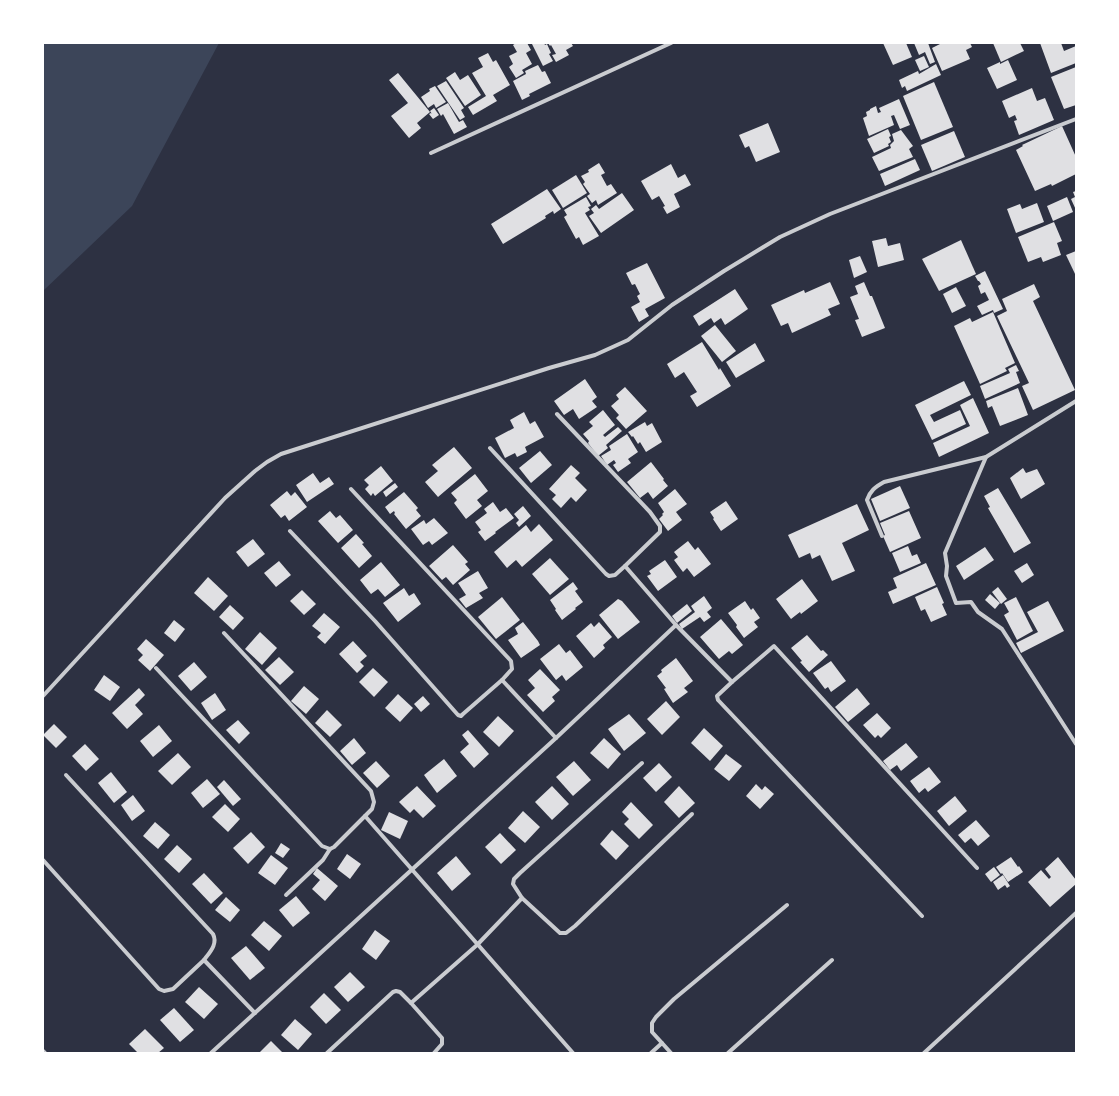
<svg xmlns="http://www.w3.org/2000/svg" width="1119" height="1096" viewBox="0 0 1119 1096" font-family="'Exo 2',sans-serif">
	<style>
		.green { fill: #3c4559 }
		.building { fill: #e0e0e3 }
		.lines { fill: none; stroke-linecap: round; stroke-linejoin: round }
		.minor { stroke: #caccd0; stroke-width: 4 }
	</style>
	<rect width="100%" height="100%" fill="#2d3142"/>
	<path class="green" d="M43 43H219L132 206 43 291Z"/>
	<g class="building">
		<path d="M516 43H527L531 50 526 53 532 64 522 70 524 73 516 78 509 67 513 64 509 56 517 52 513 45Z"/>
		<path d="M534 43H544L545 45 547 44 551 53 549 54 553 61 543 66 532 44Z"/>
		<path d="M548 43H571L573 46 566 50 569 55 556 62 552 55 556 54 551 45 550 46Z"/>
		<path d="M883 43H906L912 57 893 65Z"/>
		<path d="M914 43H928L935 62 930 64 925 52 919 55Z"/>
		<path d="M942 43H970L972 47 966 50 970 59 942 71 932 48Z"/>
		<path d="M993 43H1020L1024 51 1001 62Z"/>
		<path d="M1040 43H1061L1064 51 1076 46V63L1051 73Z"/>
		<path d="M488 53 493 62 496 60 510 85 493 95 497 101 473 115 468 107 486 96 472 73 483 67 478 58Z"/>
		<path d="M924 56 929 67 920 71 915 60Z"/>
		<path d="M1008 60 1017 80 997 89 987 68 1000 62V64Z"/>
		<path d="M936 64 941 75 907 91 905 86 902 88 899 80 918 71 919 74Z"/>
		<path d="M538 65 542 72 545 71 551 83 529 94 530 96 522 100 513 81 526 74 525 71Z"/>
		<path d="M1076 67V105L1064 109 1051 77Z"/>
		<path d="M455 72 460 80 468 75 481 95 465 106 446 78Z"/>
		<path d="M398 73 430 112 417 123 421 128 409 138 391 116 408 103 389 80Z"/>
		<path d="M446 81 464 108 461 110 465 117 460 120 437 86Z"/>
		<path d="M934 82 953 127 921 140 903 96Z"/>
		<path d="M435 86 446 102 436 108 434 104 428 108 421 97 430 91 429 89Z"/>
		<path d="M1032 88 1037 101 1045 98 1054 120 1019 135 1014 121 1017 120 1015 115 1009 118 1002 101Z"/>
		<path d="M899 99 910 125 900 129 894 115 891 116 894 125 869 136 863 118 867 116 866 112 870 110V109L876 106 878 113 881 112 879 108Z"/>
		<path d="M448 103 459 122 463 120 467 127 454 134 443 114 441 116 437 109Z"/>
		<path d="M434 108 439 115 433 119 429 114 431 113 432 114 430 111Z"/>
		<path d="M768 123 780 152 756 162 749 146 745 148 739 135Z"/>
		<path d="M1062 126 1076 157V174L1052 186 1051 184 1035 191 1016 150 1023 146 1022 145Z"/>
		<path d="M888 129 891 136 889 137 891 142 888 144 889 146 874 153 867 139Z"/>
		<path d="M901 130 913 146 909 149 913 157 879 171 872 157 891 148 890 145 894 141 892 134Z"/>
		<path d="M954 131 965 157 932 171 921 145Z"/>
		<path d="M915 159 920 170 885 186 880 174Z"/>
		<path d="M599 163 605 173 601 175 607 186 611 184 617 193 598 205 596 200 592 203 587 196 590 194 583 184 585 182 581 176 589 172 588 170Z"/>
		<path d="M671 164 678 178 685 174 691 185 674 194 680 207 667 214 663 207 665 206 659 196 652 200 641 181Z"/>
		<path d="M576 175 587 193 563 208 552 190Z"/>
		<path d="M547 189 561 209 554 214 553 211 545 216 546 218 503 244 491 224Z"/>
		<path d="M1076 191V210L1071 199 1075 197 1073 192Z"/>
		<path d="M622 193 634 210 601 233 589 216 594 213 591 209 596 205 599 209Z"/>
		<path d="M586 197 591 206 588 207 590 210 585 213 599 236 583 245 579 237 576 239 564 217 567 215 564 210Z"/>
		<path d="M1067 197 1073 212 1053 221 1047 206Z"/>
		<path d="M1037 203 1044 222 1016 233 1007 209 1020 204 1022 209Z"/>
		<path d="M1054 222 1062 241 1057 243 1061 255 1043 262 1041 257 1028 262 1018 237Z"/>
		<path d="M886 238 888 246 900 243 904 260 878 267 872 241Z"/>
		<path d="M961 240 976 274 939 291 922 259Z"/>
		<path d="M1076 251V276L1066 255Z"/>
		<path d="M860 256 867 272 854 278 849 260Z"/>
		<path d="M647 263 665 298 645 309 649 316 639 322 631 307 640 302 637 296 640 294 635 284 632 285 626 273Z"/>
		<path d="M985 271 1003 309 994 313 993 310 982 315 977 306 989 300 985 292 981 294 978 286 981 284 979 281H978L975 276Z"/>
		<path d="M830 282 840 304 828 309 831 315 792 333 788 323 781 326 771 305 804 290 805 293Z"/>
		<path d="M864 282 870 296H872L885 328 862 337 855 320 859 319 850 297 858 294 855 286Z"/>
		<path d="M1034 284 1040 297 1033 301 1075 390 1033 410 1022 386 1029 383 997 316 1007 311 1002 299Z"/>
		<path d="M956 287 966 306 952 313 943 294Z"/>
		<path d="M735 289 748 309 725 325 721 318 714 323 711 318 699 326 693 316Z"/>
		<path d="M993 312 1015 363 1005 368 1007 371 980 384 954 326 970 318 972 322Z"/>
		<path d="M715 325 736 351 722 362 701 336Z"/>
		<path d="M702 342 719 370 720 368 731 386 697 407 690 396 697 392 684 372 675 378 667 364Z"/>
		<path d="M755 343 765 361 736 378 726 362Z"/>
		<path d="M1016 365 1019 371 1016 372 1020 383 985 399 980 386 1010 373 1008 369Z"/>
		<path d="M585 379 597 397 592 401 597 407 579 419 573 409 564 415 554 401Z"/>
		<path d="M964 381 971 395 930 415 934 422 960 410 966 424 932 440 915 405Z"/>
		<path d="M625 387 647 411 626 429 616 418 619 415 611 406 619 399 616 395Z"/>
		<path d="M1018 388 1028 415 1000 426 992 406 988 408 986 401Z"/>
		<path d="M973 398 989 433 939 457 933 443 970 426 960 405Z"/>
		<path d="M603 410 615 425 603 435 605 437 618 427 622 431 606 445 608 448 598 456 588 443 589 441 583 434 593 426 589 422Z"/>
		<path d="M524 412 530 424 535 421 544 437 525 447 527 452 517 457 515 453 505 458 495 438 514 428 510 420Z"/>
		<path d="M645 422 647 426 652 423 662 442 646 452 640 442 638 444 633 436 632 437 628 432Z"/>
		<path d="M627 434 638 452 628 459 631 463 618 472 613 465 616 463 614 460 607 465 601 456 611 450 609 446Z"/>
		<path d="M454 447 472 468 438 497 425 482 438 471 432 465Z"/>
		<path d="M540 451 552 465 531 483 519 468Z"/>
		<path d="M651 462 664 479 663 480 668 486 653 499 648 492 640 498 627 482Z"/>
		<path d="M571 465 580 473 575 478 587 490 576 502 571 497 561 508 552 499 556 495 549 489Z"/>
		<path d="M381 466 393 481 375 496 373 493 371 496 365 489 369 485 364 480Z"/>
		<path d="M1023 468 1026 473 1037 469 1045 484 1021 499 1010 478Z"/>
		<path d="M313 473 320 483 329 477 334 484 307 502 296 485Z"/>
		<path d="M475 474 488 491 477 500 482 506 466 519 454 503 457 500 451 493Z"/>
		<path d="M395 483 398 487 386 497 383 492Z"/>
		<path d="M900 486 910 508 880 521 871 499Z"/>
		<path d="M998 488 1031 543 1014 553 988 508 990 507 984 496Z"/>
		<path d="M675 489 687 504 676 512 682 520 668 531 659 519 663 515 662 514 664 512 658 503Z"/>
		<path d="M287 491 291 496 295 492 307 507 289 521 285 515 281 518 270 505Z"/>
		<path d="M404 492 418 508 416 510 421 516 406 529 394 514 395 513 394 511 390 514 385 507Z"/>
		<path d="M726 501 738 519 721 531 713 519 714 518 710 512Z"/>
		<path d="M493 502 500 512 506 508 514 518 495 532 496 533 485 541 478 532 481 530 475 522 487 513 484 509Z"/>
		<path d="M857 504 869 530 842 543 855 571 832 581 820 555 812 559 810 553 799 558 788 535Z"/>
		<path d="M523 506 531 516 519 527 516 523 519 520 514 514Z"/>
		<path d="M330 511 336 518 340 515 353 530 338 543 318 521Z"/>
		<path d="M909 511 921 538 890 552 883 536 885 535 880 523Z"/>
		<path d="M434 518 448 533 432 545 429 541 423 545 411 529 424 520 426 524Z"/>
		<path d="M539 524 553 540 522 567 516 560 507 568 494 552 526 525 531 532Z"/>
		<path d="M356 534 364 543 362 544 372 556 359 568 341 548Z"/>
		<path d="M253 539 265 554 248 567 236 552Z"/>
		<path d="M688 541 695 550 698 547 711 564 694 577 687 568 683 572 674 560 678 557 674 552Z"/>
		<path d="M453 545 468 562 465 564 470 570 453 585 446 577 442 580 429 566Z"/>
		<path d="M908 546 912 556 917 554 921 563 900 572 892 553Z"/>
		<path d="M985 547 994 560 964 580 956 566Z"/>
		<path d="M550 558 569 579 550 595 532 574Z"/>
		<path d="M665 560 677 577 658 591 647 576 651 574 649 571Z"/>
		<path d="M279 561 291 575 276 587 264 573Z"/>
		<path d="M381 562 400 585 385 597 378 589 371 594 360 580Z"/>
		<path d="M926 563 936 585 893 604 888 592 897 588 893 578Z"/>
		<path d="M1027 563 1034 575 1022 583 1014 571Z"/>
		<path d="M478 571 488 588 479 593 483 598 466 608 459 599 466 595 458 583Z"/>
		<path d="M208 577 228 596 214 611 194 593Z"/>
		<path d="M802 579 818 601 801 614 800 612 791 619 776 599Z"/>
		<path d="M573 582 578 589 575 591 583 602 575 608 576 609 562 620 555 610 556 609 550 600Z"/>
		<path d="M937 587 944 603 942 604 947 615 931 622 925 609 921 611 915 597Z"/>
		<path d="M998 587 1007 599 1001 604 992 592Z"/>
		<path d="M404 588 409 596 414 593 421 604 398 622 383 603Z"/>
		<path d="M302 590 316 604 304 615 290 601Z"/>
		<path d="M990 594 1000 603 995 609 985 600Z"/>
		<path d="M704 596 712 608 707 612 711 617 704 622 700 617 682 629 679 624 695 612 691 606Z"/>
		<path d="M502 597 520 620 496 639 478 617Z"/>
		<path d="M1016 597 1033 631 1017 640 1004 615 1009 612 1004 603Z"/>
		<path d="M618 599 622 601 640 622 618 639 599 615Z"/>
		<path d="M745 601 751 610 753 608 760 618 754 622 758 627 744 638 736 627 737 625 728 613Z"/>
		<path d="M1048 601 1064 631 1021 653 1016 643 1038 632 1027 612Z"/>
		<path d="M687 604 692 611 677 623 672 616Z"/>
		<path d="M230 605 244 618 233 630 219 617Z"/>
		<path d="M324 613 340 627 325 644 317 637 321 633 312 626Z"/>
		<path d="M721 619 743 645 732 654 729 651 719 659 700 637Z"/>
		<path d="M174 620 185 629 175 642 164 633Z"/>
		<path d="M523 622 538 641 540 645 521 658 508 640 518 634 515 628Z"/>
		<path d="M599 622 612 637 603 645 605 648 594 658 576 636 591 623 594 627Z"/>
		<path d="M260 632 277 648 262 665 245 649Z"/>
		<path d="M807 635 821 651 823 650 828 655 809 672 800 662 802 661 791 648Z"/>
		<path d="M146 639 164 655 150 671 138 660 143 655 137 649Z"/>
		<path d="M353 641 367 656 360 662 364 666 357 673 339 654Z"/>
		<path d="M559 644 566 653 570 650 583 667 566 681 562 675 556 680 540 659Z"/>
		<path d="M279 657 294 672 280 685 265 670Z"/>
		<path d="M676 658 693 681 684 688 688 692 673 703 664 689 666 688 657 676 662 672 661 670Z"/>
		<path d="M831 661 846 681 831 692 828 687 825 689 813 673Z"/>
		<path d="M194 662 207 677 191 691 178 676Z"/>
		<path d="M373 668 388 682 374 697 359 682Z"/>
		<path d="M540 669 560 690 552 697 555 701 543 712 527 695 535 688 528 680Z"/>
		<path d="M104 675 120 687 110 701 94 690Z"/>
		<path d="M304 686 319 699 306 714 291 701Z"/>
		<path d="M139 688 145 695 135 705 143 714 127 729 112 713Z"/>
		<path d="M857 688 870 704 848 722 835 707Z"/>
		<path d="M215 693 226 710 212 720 201 703Z"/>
		<path d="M398 694 413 708 400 722 385 708Z"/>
		<path d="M423 696 430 704 421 712 414 704Z"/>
		<path d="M666 701 680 717 662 735 647 719Z"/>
		<path d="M327 710 342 725 330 737 315 723Z"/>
		<path d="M877 713 891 728 881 738 878 735 875 738 863 725Z"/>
		<path d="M629 714 646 733 624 751 608 729Z"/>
		<path d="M498 716 514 731 499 747 483 732Z"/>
		<path d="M238 720 250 733 239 744 226 730Z"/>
		<path d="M54 724 67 737 56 748 43 735Z"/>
		<path d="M159 725 172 741 153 757 140 741Z"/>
		<path d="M704 728 723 746 710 761 691 743Z"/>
		<path d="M468 730 489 754 474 768 460 752 469 744 462 735Z"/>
		<path d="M354 738 366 753 352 765 340 751Z"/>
		<path d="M604 738 621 754 608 769 590 753Z"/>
		<path d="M906 743 918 757 901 771 897 765 890 770 883 761Z"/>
		<path d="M85 744 99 759 86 771 72 756Z"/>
		<path d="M178 753 191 767 172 785 158 771Z"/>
		<path d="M726 754 742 766 729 781 714 769Z"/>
		<path d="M444 759 457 776 437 793 424 775Z"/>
		<path d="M376 761 390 776 377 788 363 773Z"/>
		<path d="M574 761 591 780 573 796 556 777Z"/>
		<path d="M659 763 672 777 656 792 643 778Z"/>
		<path d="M929 767 941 782 928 792 925 788 919 793 910 781Z"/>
		<path d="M111 772 127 792 114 803 98 783Z"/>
		<path d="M207 779 220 794 203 808 191 793Z"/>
		<path d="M224 780 241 799 233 806 217 787Z"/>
		<path d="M756 784 762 790 765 786 774 794 760 809 746 796Z"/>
		<path d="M417 786 436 806 423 818 414 809 410 813 399 802Z"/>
		<path d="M552 786 569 804 552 820 535 802Z"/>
		<path d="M679 786 695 803 679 818 664 802Z"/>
		<path d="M133 795 145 811 132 821 121 805Z"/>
		<path d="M955 796 967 811 949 826 937 811Z"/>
		<path d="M631 802 653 825 639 839 624 824 629 819 622 812Z"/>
		<path d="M225 804 240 819 228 832 212 817Z"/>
		<path d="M523 811 540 827 525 843 508 828Z"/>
		<path d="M389 812 408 821 400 839 381 830Z"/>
		<path d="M976 820 990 836 978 846 971 838 965 843 958 835Z"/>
		<path d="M155 822 170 835 158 849 143 836Z"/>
		<path d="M612 830 629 846 616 860 600 844Z"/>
		<path d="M251 832 265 847 248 864 233 848Z"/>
		<path d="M500 833 516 850 501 864 485 847Z"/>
		<path d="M281 843 290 849 283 858 275 853Z"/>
		<path d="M177 845 192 859 179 873 164 859Z"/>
		<path d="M347 854 361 864 350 879 337 869Z"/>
		<path d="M271 855 288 868 275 885 258 873Z"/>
		<path d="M456 856 471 874 452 891 437 873Z"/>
		<path d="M1011 857 1018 867 1019 866 1023 872 1008 882 1002 873 1001 874 996 867Z"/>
		<path d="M1058 857 1076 880V884L1050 907 1028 882 1041 870 1049 879 1051 877 1045 869Z"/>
		<path d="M994 867 1000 875 991 882 985 874Z"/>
		<path d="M317 868 338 886 325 901 312 889 320 880 313 874Z"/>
		<path d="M204 873 223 893 211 904 192 884Z"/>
		<path d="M1003 875 1010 886 1007 888 1005 885 998 890 993 882Z"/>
		<path d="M296 896 310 913 293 927 279 910Z"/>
		<path d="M226 897 240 910 230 922 215 910Z"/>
		<path d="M264 921 282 936 269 951 251 935Z"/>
		<path d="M375 930 390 941 376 960 362 949Z"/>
		<path d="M246 946 265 968 250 980 231 958Z"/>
		<path d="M350 972 365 987 348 1002 334 987Z"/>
		<path d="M199 987 218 1004 204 1019 185 1002Z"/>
		<path d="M324 993 341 1010 326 1024 310 1007Z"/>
		<path d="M174 1008 194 1030 180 1042 160 1020Z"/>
		<path d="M295 1019 312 1034 298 1050 281 1035Z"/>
		<path d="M145 1029 164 1048 158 1053H138L129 1044Z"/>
		<path d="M271 1041 283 1053H259Z"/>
	</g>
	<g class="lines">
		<g class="minor">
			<path d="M431 153 671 43"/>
			<path d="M557 414 650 512 660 526V532L625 566 676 625 732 682 774 646 977 868"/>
			<path d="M490 448 606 574 609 576 615 575 625 566"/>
			<path d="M986 457 945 553 947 566 946 576 956 603 971 602 978 612 1002 629 1076 744"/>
			<path d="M351 489 511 661 512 669 502 680"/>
			<path d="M290 531 375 621 458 715 461 716 463 714 502 680 556 738"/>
			<path d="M882 536 867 500C870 491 875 487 884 482L986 457 1076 401"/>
			<path d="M156 668 322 846 330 849 334 847 372 809 374 802 371 791 224 633"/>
			<path d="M732 682 717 696 718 700 922 916"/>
			<path d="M43 696 225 498 255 471 267 462 281 454 549 368 595 355 628 340 672 305 724 271 780 237 830 214 1076 119"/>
			<path d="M66 775 213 934C218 944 210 952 204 960"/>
			<path d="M365 816 573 1053"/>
			<path d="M43 860 159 989 164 991 173 989 204 960 255 1013"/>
			<path d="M286 895 323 860 330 849"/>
			<path d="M522 898 560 933H566L575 926 692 814"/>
			<path d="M662 1043 652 1032V1023L656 1017 674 999 787 905"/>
			<path d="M43 1051 45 1053"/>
			<path d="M211 1053 556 738 676 625"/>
			<path d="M327 1053 393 992 396 991 400 992 411 1003"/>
			<path d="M434 1053 442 1044V1038L411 1003 477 945 522 898 513 884 514 879 520 873 642 763"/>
			<path d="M651 1053 662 1043 671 1053"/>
			<path d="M728 1053 832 960"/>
			<path d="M924 1053 1076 913"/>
		</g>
	</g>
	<rect width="1119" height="1096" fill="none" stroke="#ffffff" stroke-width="88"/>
</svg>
